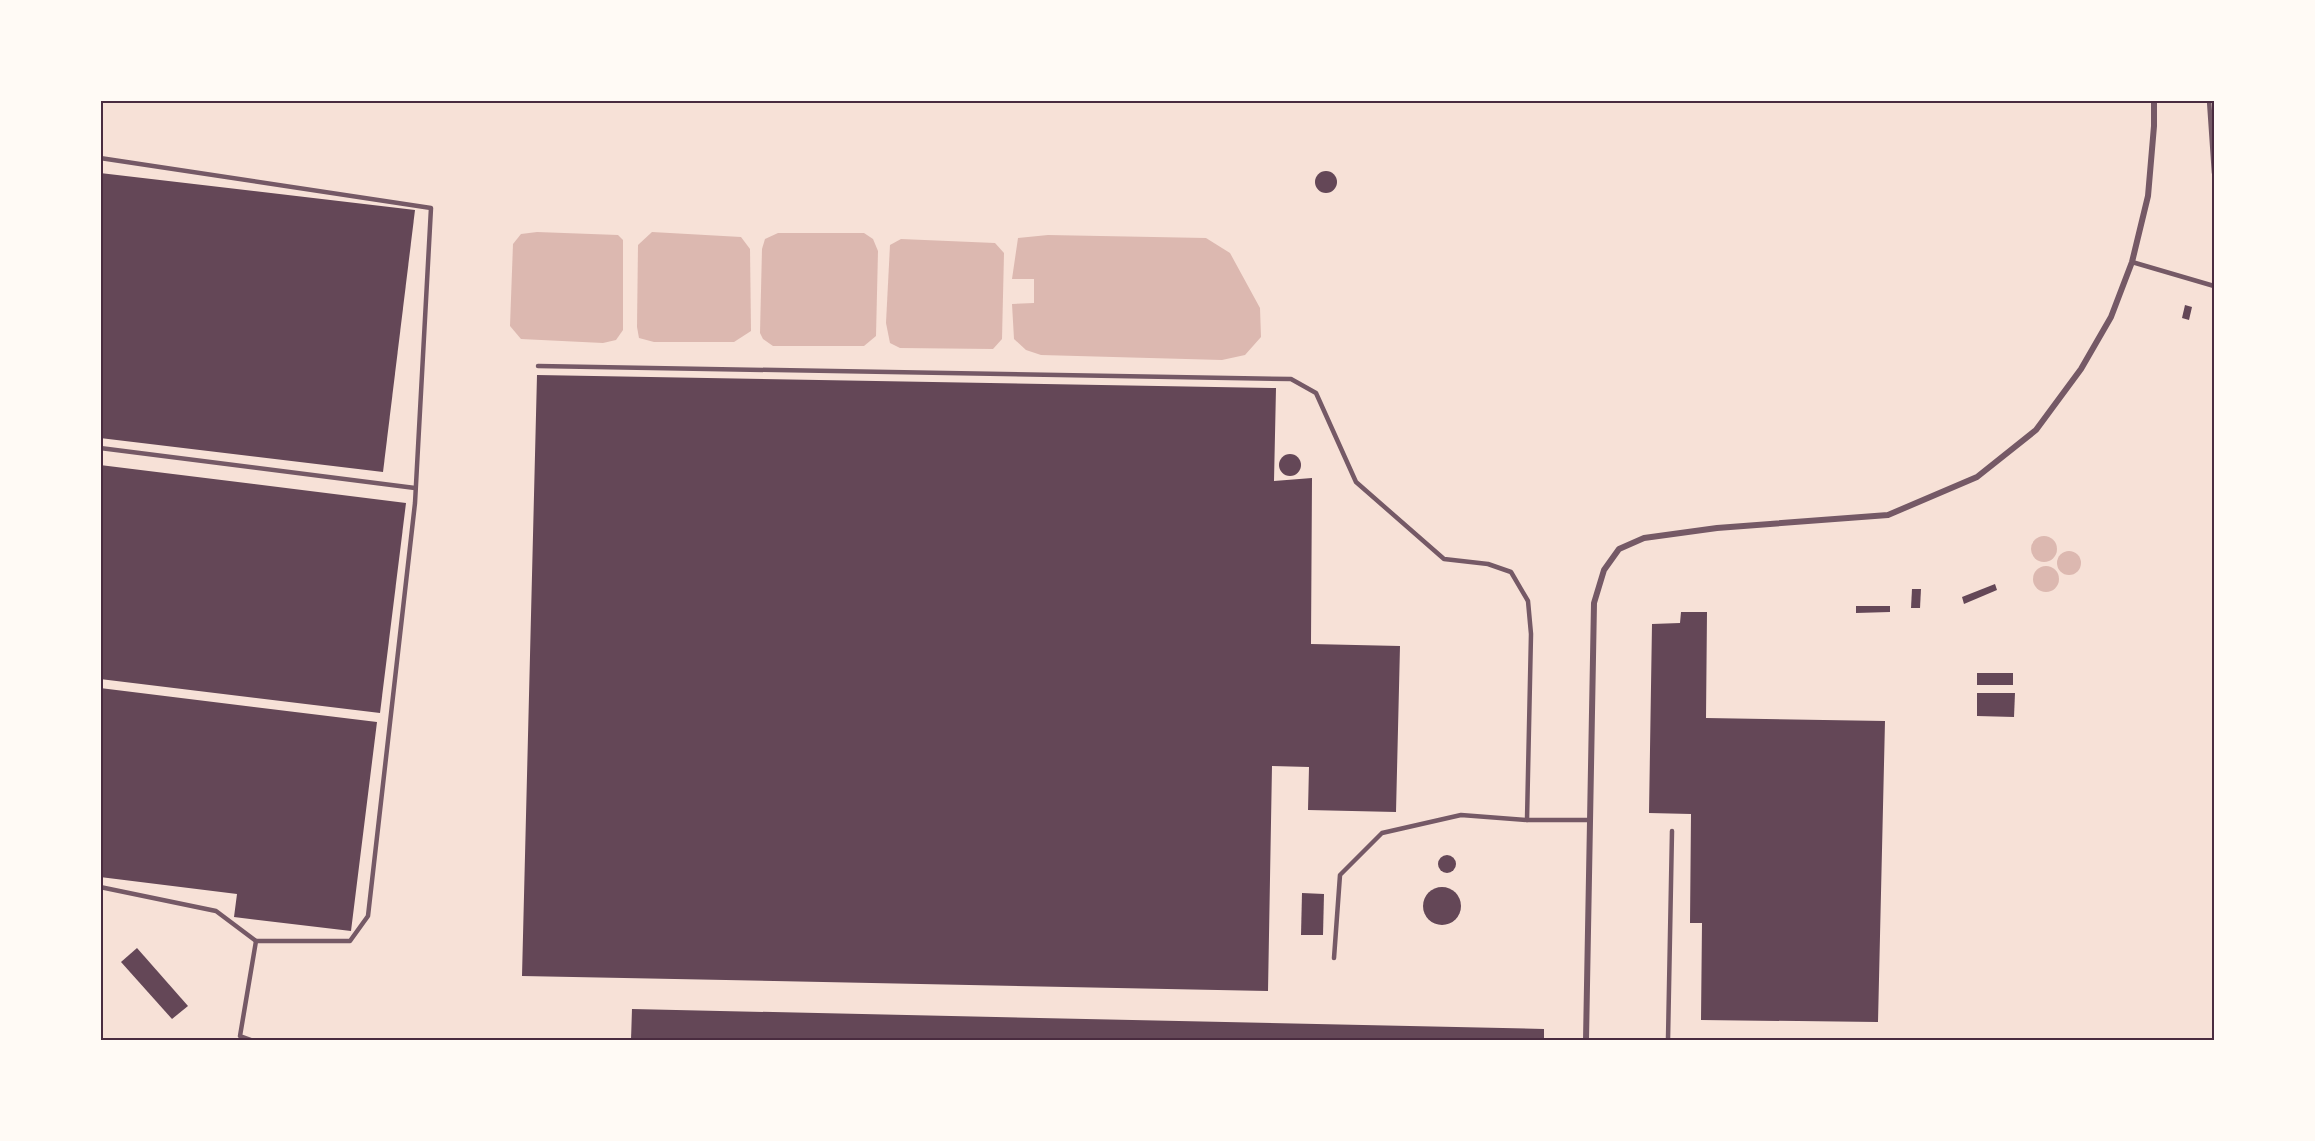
<svg xmlns="http://www.w3.org/2000/svg" width="2315" height="1141" viewBox="0 0 2315 1141" font-family="'IBM Plex Serif',serif">
	<style>
		.water { fill: #dcb8b0 }
		.building { fill: #644757 }
		.lines { fill: none; stroke-linecap: round; stroke-linejoin: round }
		.service { stroke: #755966; stroke-width: 4.5 }
		.minor { stroke: #755966; stroke-width: 6 }
		.neatline { fill: none; stroke: #4a2c40; stroke-width: 2 }
	</style>
	<rect width="100%" height="100%" fill="#f7e1d7"/>
	<g class="water">
		<path d="M537 232 618 235 623 240V330L616 340 603 343 521 339 510 326 513 244 521 234Z"/>
		<path d="M652 232 741 237 750 249 751 331 734 342H654L639 338 637 327 638 245Z"/>
		<path d="M778 233H864L873 239 878 251 876 336 864 346H773L763 339 760 333 762 249 765 239Z"/>
		<path d="M1048 235 1206 238 1230 253 1260 308 1261 337 1245 355 1222 360 1041 355 1026 350 1014 339 1012 304 1034 303V279H1012L1018 238Z"/>
		<path d="M901 239 995 243 1004 253 1002 339 993 349 900 348 890 343 886 323 890 245Z"/>
		<circle cx="2044" cy="549" r="13"/>
		<circle cx="2069" cy="563" r="12"/>
		<circle cx="2046" cy="579" r="13"/>
	</g>
	<g class="building">
		<circle cx="1326" cy="182" r="11"/>
		<path d="M100 173 415 210 383 472 100 438Z"/>
		<path d="M2185 305 2192 307 2189 320 2182 318Z"/>
		<path d="M537 375 1276 388 1274 481 1312 478 1311 644 1400 646 1396 812 1308 810 1309 767 1272 766 1268 991 522 976Z"/>
		<circle cx="1290" cy="465" r="11"/>
		<path d="M100 465 406 503 380 713 100 679Z"/>
		<path d="M1995 584 1997 590 1964 604 1962 597Z"/>
		<path d="M1912 589H1921L1920 608H1911Z"/>
		<path d="M1856 606H1890V612L1856 613Z"/>
		<path d="M1681 612H1707L1706 718 1885 721 1878 1022 1701 1020 1702 923H1690L1691 814 1649 813 1652 624 1680 623Z"/>
		<rect x="1977" y="673" width="36" height="12"/>
		<path d="M100 688 377 722 351 931 234 917 237 894 100 877Z"/>
		<path d="M1977 693H2015L2014 717 1977 716Z"/>
		<circle cx="1447" cy="864" r="9"/>
		<circle cx="1442" cy="906" r="19"/>
		<path d="M1302 893 1324 894 1323 935H1301Z"/>
		<path d="M137 948 188 1006 172 1019 121 962Z"/>
		<path d="M632 1009 1544 1029V1040H631Z"/>
	</g>
	<g class="lines">
		<g class="service">
			<path d="M2209 100 2214 173"/>
			<path d="M100 158 431 208 415 503 368 916 350 941H256L216 911 100 887"/>
			<path d="M2132 262 2214 286"/>
			<path d="M538 366 1291 379 1316 393 1356 482 1444 559 1488 564 1511 572 1528 601 1531 634 1527 820H1589"/>
			<path d="M100 448 415 488"/>
			<path d="M1334 958 1340 875 1382 833 1461 815 1527 820"/>
			<path d="M251 1040 240 1036 256 941"/>
			<path d="M1668 1040 1672 831"/>
		</g>
		<path class="minor" d="M1586 1040 1594 603 1604 570 1619 549 1644 538 1717 528 1888 515 1977 477 2036 430 2081 369 2111 317 2132 262 2148 196 2154 126V100"/>
	</g>
	<rect width="2315" height="1141" fill="none" stroke="#fffaf5" stroke-width="204"/>
	<rect x="102" y="102" width="2111" height="937" class="neatline"/>
</svg>
